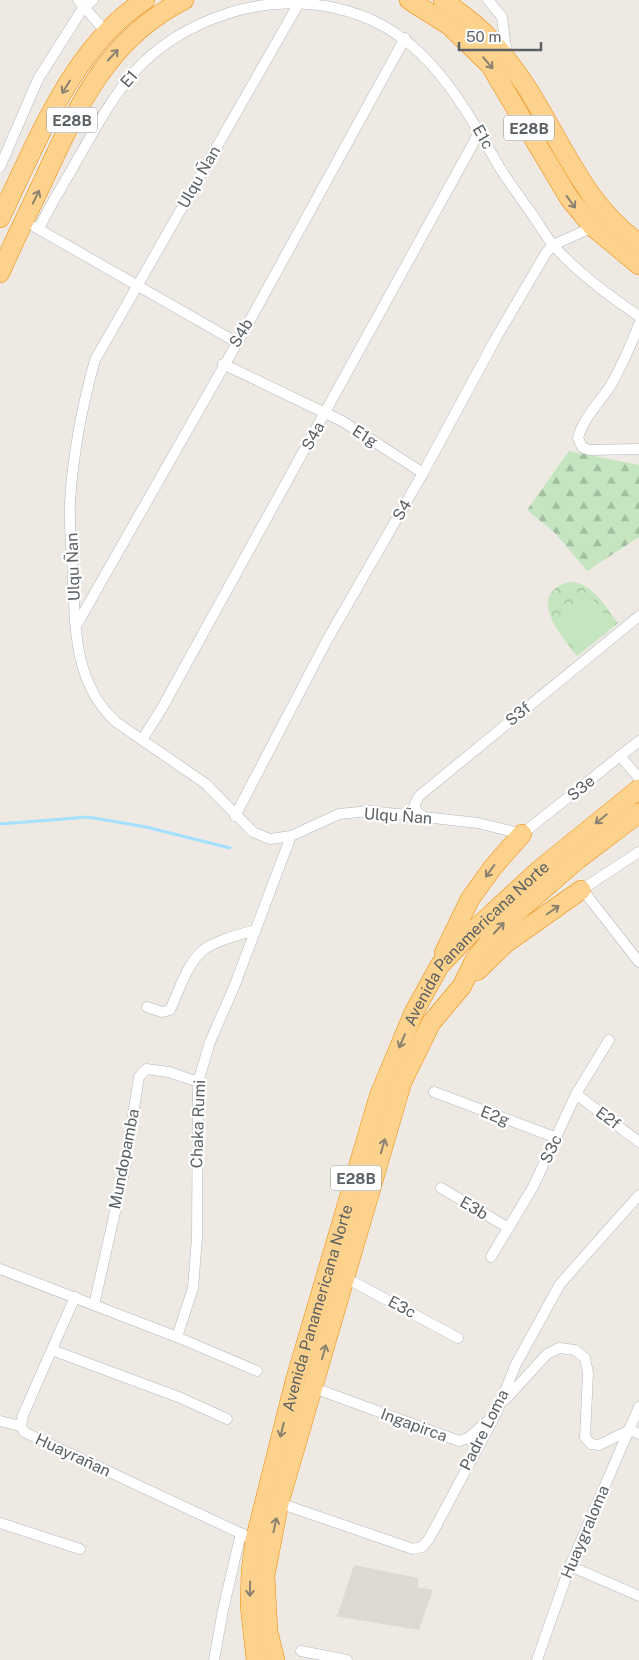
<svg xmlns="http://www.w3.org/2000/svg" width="639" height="1660" viewBox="0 0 639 1660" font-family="'Public Sans',sans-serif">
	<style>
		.education { fill: #ded9d1 }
		.forest { fill: url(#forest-firs) }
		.park { fill: url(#park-crowns) }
		.pitch { fill: #c4e5c0 }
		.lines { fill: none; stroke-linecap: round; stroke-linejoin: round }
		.stream { stroke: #a3e1fe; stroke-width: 3 }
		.street-casing { stroke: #b4b7ba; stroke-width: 11 }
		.highway-casing { stroke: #ef8902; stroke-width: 20 }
		.street { stroke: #fff; stroke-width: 10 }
		.highway { stroke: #fcd28c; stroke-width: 19 }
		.oneway { stroke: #8b8270 }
		.labels { text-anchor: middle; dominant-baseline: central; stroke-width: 4.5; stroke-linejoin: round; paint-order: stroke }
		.shield { fill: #fff; stroke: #8c9092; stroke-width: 1 }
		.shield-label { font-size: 15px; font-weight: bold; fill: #5b6064 }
		.street-label { font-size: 16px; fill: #5b6064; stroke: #fff }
	</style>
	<defs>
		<pattern id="forest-firs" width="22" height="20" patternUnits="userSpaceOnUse" patternTransform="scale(1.25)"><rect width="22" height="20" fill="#c4e5c0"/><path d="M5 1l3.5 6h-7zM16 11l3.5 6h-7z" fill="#a2bda0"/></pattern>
		<pattern id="park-crowns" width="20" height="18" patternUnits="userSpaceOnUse" patternTransform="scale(1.25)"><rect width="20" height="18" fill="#c4e5c0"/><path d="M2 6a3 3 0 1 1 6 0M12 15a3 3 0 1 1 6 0" fill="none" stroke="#a2bda0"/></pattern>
	</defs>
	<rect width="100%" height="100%" fill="#eeeae3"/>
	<path class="education" d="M354 1565 418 1578V1587L433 1590 419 1630 334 1616 338 1614Z"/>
	<path class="forest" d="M569 451 639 465V537L587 571 555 533 527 510Z"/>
	<path class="park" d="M569 582C593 582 604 606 618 623L577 656C561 635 525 595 569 582Z"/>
	<path class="pitch" d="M592 598 611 622 577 648 558 624Z"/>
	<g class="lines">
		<path class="stream" d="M0 824 88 817 146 827 230 848"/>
		<g class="street-casing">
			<g id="street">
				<path d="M78 0 106 32"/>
				<path d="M488 0 502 17 507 56"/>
				<path d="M299 3 95 360C82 406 73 455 70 502 69 527 72 553 73 578 75 630 75 685 116 722L206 784 253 832 270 839 291 836 339 814 370 811 478 823 522 834 639 741"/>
				<path d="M0 167 38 79 83 8 93 0"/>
				<path d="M35 227 236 342"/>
				<path d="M39 229C49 206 64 184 76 162 117 90 142 42 226 14 262 2 297 0 335 8 422 26 459 98 500 168 510 184 521 199 532 214 539 224 545 236 554 246 578 273 609 296 639 316"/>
				<path d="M639 324C631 345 622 365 611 385 600 402 583 418 578 438L582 447 589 450 639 449"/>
				<path d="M223 364 342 421 423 473"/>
				<path d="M76 626 249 322 405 38"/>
				<path d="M142 740 162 708 480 131"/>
				<path d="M620 756 639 778"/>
				<path d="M235 816 326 642 423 473 496 338 546 253 553 245 593 227"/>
				<path d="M425 818 416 811 415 804 419 796 639 616"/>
				<path d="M582 889 639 962"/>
				<path d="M581 890 639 852"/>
				<path d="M147 1007 162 1012 170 1010C179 991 186 966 202 951 213 941 241 934 256 930"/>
				<path d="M434 1092 557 1138"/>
				<path d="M576 1094 639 1142"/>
				<path d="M441 1188 507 1227"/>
				<path d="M491 1257 533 1187 576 1094 609 1040"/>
				<path d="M0 1269 177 1337 257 1371"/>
				<path d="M344 1277 458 1338"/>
				<path d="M75 1297 23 1415 21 1426 24 1432 255 1540"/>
				<path d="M94 1305 124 1172 139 1077 146 1069 169 1072 198 1082"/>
				<path d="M177 1337 193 1288 197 1238 198 1082 210 1042 234 987 291 836"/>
				<path d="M52 1350 181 1398 227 1419"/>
				<path d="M314 1388 459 1441 468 1438 490 1419"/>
				<path d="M505 1400 547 1354 559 1348 575 1350 585 1358 588 1373 585 1437 591 1444 599 1445 630 1430 639 1434"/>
				<path d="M0 1421 21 1426"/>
				<path d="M279 1503 413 1549 422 1547 429 1539 496 1414 516 1364 560 1284 639 1195"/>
				<path d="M0 1523 80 1549"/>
				<path d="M570 1566 639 1596"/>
				<path d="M301 1651 347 1660"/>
				<path d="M214 1660 223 1610 241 1533"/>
				<path d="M537 1660 570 1566 639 1407"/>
			</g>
		</g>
		<g class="highway-casing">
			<g id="highway">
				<path d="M409 0 450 26 490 65 569 198 593 227 639 265"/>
				<path d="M443 0C457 11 474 22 487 36 505 56 525 83 538 106 567 155 591 210 639 243"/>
				<path d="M0 218C37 143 72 47 145 0"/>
				<path d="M0 273C14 241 29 211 44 179 78 106 108 38 184 0"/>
				<path d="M444 953 470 899 493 867 522 834"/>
				<path d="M477 971 506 943 581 890"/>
				<path id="s1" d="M256 1660 250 1605 251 1571 255 1540 295 1381 379 1096 414 1012 440 965 474 930 538 871 639 789"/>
				<path d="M275 1660 268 1631 265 1576 279 1503 402 1082 431 1023 462 986 474 961 501 926 577 860 639 813"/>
			</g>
		</g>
		<use href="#street" class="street"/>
		<use href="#highway" class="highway"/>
	</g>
	<defs><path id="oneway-shaft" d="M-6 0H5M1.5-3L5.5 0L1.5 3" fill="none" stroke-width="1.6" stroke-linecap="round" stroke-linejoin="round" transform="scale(1.25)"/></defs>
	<g class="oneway">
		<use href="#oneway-shaft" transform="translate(113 55) rotate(-47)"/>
		<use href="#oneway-shaft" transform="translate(488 63) rotate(50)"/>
		<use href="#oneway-shaft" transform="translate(66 87) rotate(122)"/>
		<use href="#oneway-shaft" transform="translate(36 197) rotate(-64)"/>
		<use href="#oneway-shaft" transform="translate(571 202) rotate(54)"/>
		<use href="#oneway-shaft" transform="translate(601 819) rotate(141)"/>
		<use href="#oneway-shaft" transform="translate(490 871) rotate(126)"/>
		<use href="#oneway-shaft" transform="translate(553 910) rotate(-35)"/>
		<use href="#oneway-shaft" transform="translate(499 928) rotate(-47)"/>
		<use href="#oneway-shaft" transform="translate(402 1041) rotate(113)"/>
		<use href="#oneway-shaft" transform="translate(383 1146) rotate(-73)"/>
		<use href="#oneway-shaft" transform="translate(324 1352) rotate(-74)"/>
		<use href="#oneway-shaft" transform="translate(282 1430) rotate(104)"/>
		<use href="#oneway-shaft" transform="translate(275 1525) rotate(-78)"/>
		<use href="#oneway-shaft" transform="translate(250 1589) rotate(91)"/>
	</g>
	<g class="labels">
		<g class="shield">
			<rect x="47" y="107.5" width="50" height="25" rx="4"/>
			<rect x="504" y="115.5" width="50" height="25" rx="4"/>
			<rect x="331" y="1165.5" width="50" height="25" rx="4"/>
		</g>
		<g class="shield-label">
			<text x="72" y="120">E28B</text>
			<text x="529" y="128">E28B</text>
			<text x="356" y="1178">E28B</text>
		</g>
		<g class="street-label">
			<text transform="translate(129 79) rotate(-49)">E1</text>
			<text transform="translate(483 137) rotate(60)">E1c</text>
			<text transform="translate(199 177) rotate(-60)">Ulqu Ñan</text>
			<text transform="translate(241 333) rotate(-59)">S4b</text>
			<text transform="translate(313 436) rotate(-61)">S4a</text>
			<text transform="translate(365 436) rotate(32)">E1g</text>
			<text transform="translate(402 510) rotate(-60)">S4</text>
			<text transform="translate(73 567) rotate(-92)">Ulqu Ñan</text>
			<text transform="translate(518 714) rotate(-39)">S3f</text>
			<text transform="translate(581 788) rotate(-39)">S3e</text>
			<text transform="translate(398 816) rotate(4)">Ulqu Ñan</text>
			<text stroke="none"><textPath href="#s1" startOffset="766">Avenida Panamericana Norte</textPath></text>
			<text transform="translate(495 1116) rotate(21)">E2g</text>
			<text transform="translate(608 1118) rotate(37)">E2f</text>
			<text transform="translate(198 1124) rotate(-88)">Chaka Rumi</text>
			<text transform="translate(551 1149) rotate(-64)">S3c</text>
			<text transform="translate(124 1159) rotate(-79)">Mundopamba</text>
			<text transform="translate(474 1208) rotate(30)">E3b</text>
			<text transform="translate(402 1307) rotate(28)">E3c</text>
			<text stroke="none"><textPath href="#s1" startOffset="361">Avenida Panamericana Norte</textPath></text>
			<text transform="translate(414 1425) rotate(20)">Ingapirca</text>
			<text transform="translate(484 1430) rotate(-63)">Padre Loma</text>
			<text transform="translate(73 1455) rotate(25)">Huayrañan</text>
			<text transform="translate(585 1532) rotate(-67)">Huaygraloma</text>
		</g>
	</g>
	<path d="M459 42v8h82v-8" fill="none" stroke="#5b6064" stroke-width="2.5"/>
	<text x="466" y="42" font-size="15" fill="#5b6064" stroke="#ffffff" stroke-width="4" paint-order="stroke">50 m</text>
</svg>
